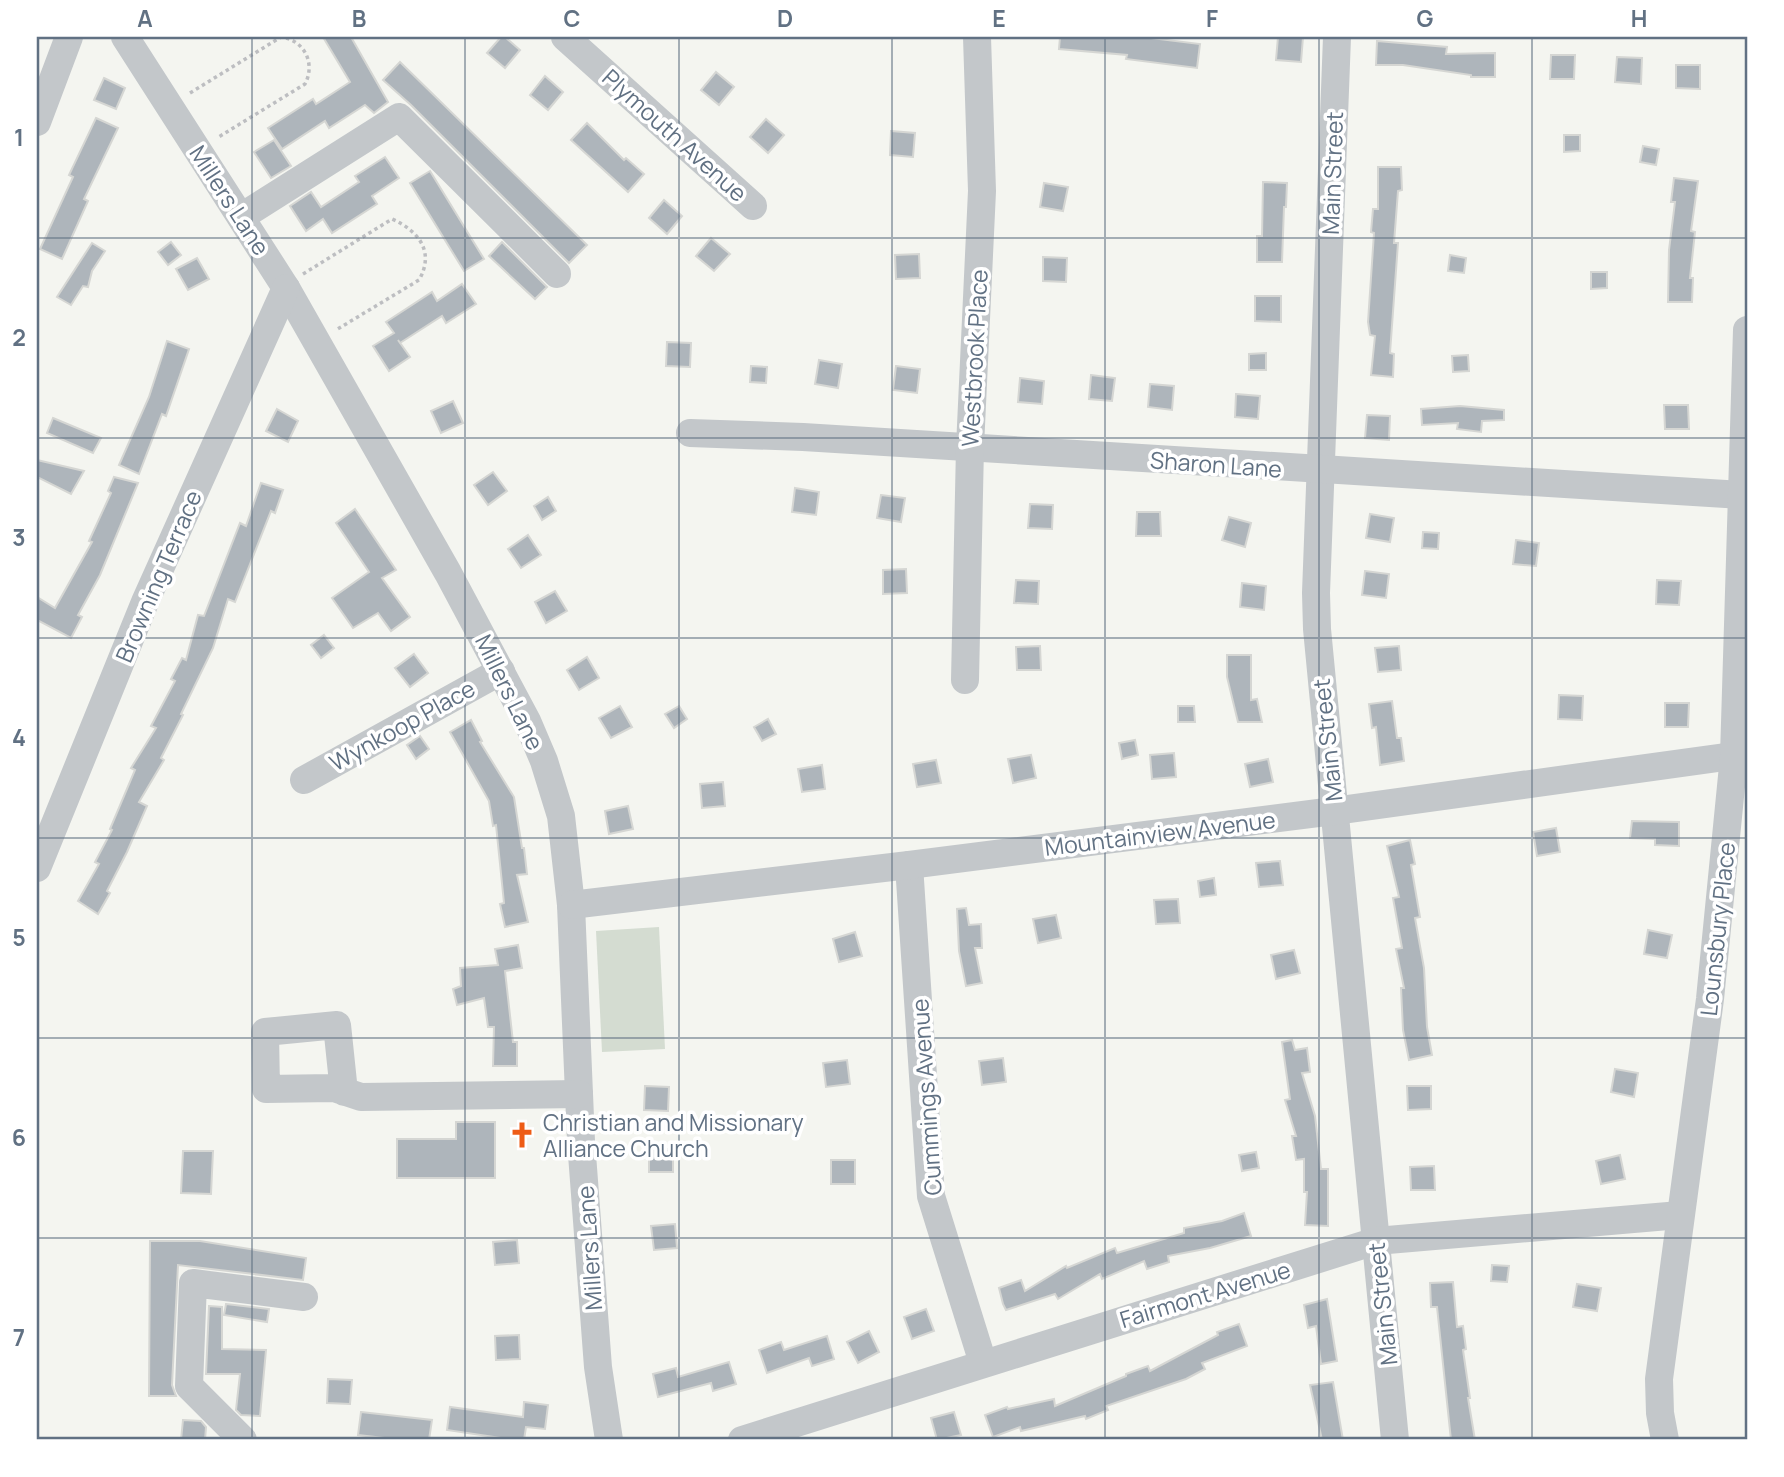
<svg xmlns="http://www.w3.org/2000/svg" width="1784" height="1477" viewBox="0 0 1784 1477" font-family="Manrope,sans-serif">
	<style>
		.green { fill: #d4dcd1 }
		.building { fill: #aeb5bb; stroke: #d5d6d3; stroke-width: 2 }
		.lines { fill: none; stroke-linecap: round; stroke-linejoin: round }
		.path { stroke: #bdbec1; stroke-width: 3.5; stroke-dasharray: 3.5 3.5; stroke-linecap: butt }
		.minor { stroke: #c3c7ca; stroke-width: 28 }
		.grid { fill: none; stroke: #617183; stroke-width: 2; stroke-opacity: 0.55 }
		.labels { text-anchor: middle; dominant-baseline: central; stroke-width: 7; stroke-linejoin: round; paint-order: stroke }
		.street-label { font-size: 23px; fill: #617183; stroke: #fff }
		.poi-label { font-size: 23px; fill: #617183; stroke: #fff; text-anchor: start }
		.neatline { fill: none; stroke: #617183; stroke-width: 2.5 }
		.grid-label { font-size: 23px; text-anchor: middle; font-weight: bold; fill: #617183 }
	</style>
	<rect width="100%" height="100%" fill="#f4f5f0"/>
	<path class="green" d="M659 927 665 1049 602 1052 596 931Z"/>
	<g class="building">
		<path d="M323 37H351L388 102 374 113 365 105 329 128 325 121 282 149 268 128 313 99 316 104 350 82Z"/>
		<path d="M501 37H505L520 50 505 68 487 53Z"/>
		<path d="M1060 37H1143L1200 44 1197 68 1126 59 1127 55 1059 49Z"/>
		<path d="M1278 37H1303L1301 62 1276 60Z"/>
		<path d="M1377 41 1447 47 1446 54 1495 53V77H1471V75L1403 65H1376Z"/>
		<path d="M1551 55H1575L1574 79H1550Z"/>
		<path d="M1617 57 1642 58 1641 84 1615 82Z"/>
		<path d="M400 62 587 245 569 263 411 105 383 80Z"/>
		<path d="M1676 65H1700V89L1676 88Z"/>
		<path d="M716 72 734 87 719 105 701 90Z"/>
		<path d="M545 76 563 92 548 110 530 95Z"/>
		<path d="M104 78 125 88 116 109 94 100Z"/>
		<path d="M96 118 118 128 84 199 88 201 62 259 40 249 73 177 69 175Z"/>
		<path d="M766 119 784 135 768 153 750 137Z"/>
		<path d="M587 123 624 160 626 158 644 174 628 192 571 140Z"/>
		<path d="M891 131 915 133 913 157 890 155Z"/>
		<path d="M1564 135H1580V151L1564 152Z"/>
		<path d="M274 140 291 166 271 178 254 152Z"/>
		<path d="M1643 146 1659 149 1656 165 1640 162Z"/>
		<path d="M385 157 399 178 372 196 377 204 332 233 323 219 306 231 290 206 311 192 321 207 359 182 355 176Z"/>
		<path d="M1378 167H1401L1402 190 1398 191 1394 243H1398L1390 353 1394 354 1393 377 1371 375 1375 336 1370 335 1368 322 1374 233 1371 232 1373 209H1378Z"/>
		<path d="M430 171 484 259 464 271 410 183Z"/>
		<path d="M1674 178 1698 181 1691 231 1695 232 1690 278H1693L1692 302H1668L1669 250 1675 202H1671Z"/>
		<path d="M1263 182 1287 183 1286 207H1284L1282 262H1257V236H1262Z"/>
		<path d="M1044 183 1068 187 1063 211 1040 207Z"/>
		<path d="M664 200 682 216 667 234 649 218Z"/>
		<path d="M711 238 730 254 714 271 696 256Z"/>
		<path d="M171 242 181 255 168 265 158 252Z"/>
		<path d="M502 242 547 287 535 299 489 256Z"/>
		<path d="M92 243 105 251 92 271 88 287 83 286 71 305 57 297Z"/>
		<path d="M919 254 920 278 896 279 895 255Z"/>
		<path d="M1450 255 1466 258 1464 273 1448 271Z"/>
		<path d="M1043 257 1067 258 1066 282 1043 281Z"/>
		<path d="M197 258 209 279 188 290 176 269Z"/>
		<path d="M1591 272H1607V288L1591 289Z"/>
		<path d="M462 284 476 304 446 323 442 316 400 343 398 340 410 357 389 371 373 346 394 333 386 322 432 292 437 301Z"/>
		<path d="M1255 296H1281V322L1255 321Z"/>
		<path d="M167 341 189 349 166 416 162 414 139 474 119 465 149 397Z"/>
		<path d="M667 342 691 343 690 367 666 366Z"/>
		<path d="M1266 353V370H1249V354Z"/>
		<path d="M1468 355 1469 371 1453 372 1452 356Z"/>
		<path d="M819 360 842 364 838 388 815 384Z"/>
		<path d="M751 366 767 367 766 383 750 382Z"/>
		<path d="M896 366 920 369 917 393 893 390Z"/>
		<path d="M1091 375 1115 378 1112 401 1089 399Z"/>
		<path d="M1020 378 1044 381 1042 404 1018 402Z"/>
		<path d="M1150 384 1174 386 1172 410 1148 407Z"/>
		<path d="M1236 394 1260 396 1258 419 1235 417Z"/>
		<path d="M453 401 463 423 441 433 431 411Z"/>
		<path d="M1664 405H1688L1689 429H1665Z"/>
		<path d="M1460 406 1504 410V420L1482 421 1481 432 1457 429 1458 423 1422 425 1421 409Z"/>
		<path d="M277 409 298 421 288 442 266 431Z"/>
		<path d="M1367 415 1390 416 1389 440 1365 438Z"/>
		<path d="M53 418 101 438 93 453 47 433Z"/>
		<path d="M37 460 84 471 71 494 37 477Z"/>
		<path d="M493 472 507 491 488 505 474 485Z"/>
		<path d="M114 477 138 483 100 575 78 615 82 617 71 638 37 620V597L55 608 92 542 89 541 111 493 108 491Z"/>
		<path d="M261 483 283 490 275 513 271 511 235 602 228 599 213 648 181 714 183 715 161 758 164 760 139 802 147 806 127 852 107 891 110 893 98 914 78 901 99 864 95 862 112 830 110 829 135 770 131 768 156 728 151 726 175 681 171 679 182 658 186 660 198 615 204 616 240 523 246 526Z"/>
		<path d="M795 488 819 492 816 515 792 512Z"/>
		<path d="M881 495 905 498 901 522 877 518Z"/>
		<path d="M548 497 556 511 542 520 534 506Z"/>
		<path d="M1030 504 1053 505 1052 529 1028 528Z"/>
		<path d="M355 509 396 570 382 578 410 617 391 631 378 613 353 628 332 598 369 572 336 523Z"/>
		<path d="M1137 512H1160L1161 536H1136Z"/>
		<path d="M1370 514 1394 518 1390 542 1366 538Z"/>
		<path d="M1229 517 1251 523 1245 547 1222 540Z"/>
		<path d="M1423 532 1439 533 1438 549 1422 548Z"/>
		<path d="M528 535 541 555 521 568 508 549Z"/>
		<path d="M1516 540 1539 543 1536 566 1513 564Z"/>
		<path d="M906 569 907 593 883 594V570Z"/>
		<path d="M1365 571 1389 574 1386 598 1362 595Z"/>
		<path d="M1016 580 1039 581 1038 604 1014 603Z"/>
		<path d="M1657 580 1681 581 1679 605 1656 604Z"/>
		<path d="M1242 583 1266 586 1264 610 1240 607Z"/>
		<path d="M555 591 567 611 546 623 535 602Z"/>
		<path d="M324 635 334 648 321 658 311 645Z"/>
		<path d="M1040 646 1041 670H1017L1016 647Z"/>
		<path d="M1399 646 1401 670 1378 672 1375 648Z"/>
		<path d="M414 654 428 673 410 687 395 668Z"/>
		<path d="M1227 655H1251V700L1257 699 1262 722H1238L1227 677Z"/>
		<path d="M587 657 599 678 579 690 567 670Z"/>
		<path d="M1559 695 1583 696 1582 720 1558 719Z"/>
		<path d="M1392 701 1397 738H1401L1404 761 1380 765 1376 727 1372 728 1369 704Z"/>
		<path d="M1665 703H1689L1688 727H1665Z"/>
		<path d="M620 706 632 727 611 738 599 718Z"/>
		<path d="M679 706 687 719 674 728 665 714Z"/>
		<path d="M1178 706H1194L1195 722H1178Z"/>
		<path d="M768 719 776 734 762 741 754 727Z"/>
		<path d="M471 720 482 741 480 742 514 797 522 848H524L527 874 517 875 528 922 505 927 500 904 504 903 496 825 493 826 489 801 450 732Z"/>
		<path d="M420 736 429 749 416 759 407 745Z"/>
		<path d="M1135 740 1138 755 1122 759 1119 743Z"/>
		<path d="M1174 753 1176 777 1152 779 1150 755Z"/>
		<path d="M1031 755 1036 778 1013 783 1008 759Z"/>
		<path d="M1268 759 1273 782 1250 787 1245 764Z"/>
		<path d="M936 760 941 783 917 787 913 764Z"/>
		<path d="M822 765 825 789 802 792 798 769Z"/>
		<path d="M723 782 725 806 702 808 700 784Z"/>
		<path d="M628 806 633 829 609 834 605 811Z"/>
		<path d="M1632 821 1679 822V846L1655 845V839L1630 838Z"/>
		<path d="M1556 828 1560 852 1537 856 1533 832Z"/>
		<path d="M1410 840 1415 864 1411 865 1420 917 1415 918 1424 968 1427 1027 1432 1055 1409 1060 1403 1030 1401 988H1404L1396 949 1402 948 1393 898 1399 897 1387 846Z"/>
		<path d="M1280 861 1283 885 1259 887 1256 863Z"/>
		<path d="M1214 878 1216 895 1200 897 1198 881Z"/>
		<path d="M1178 899 1180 923 1156 924 1154 900Z"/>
		<path d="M966 908 969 925 981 924 982 948H975L982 983 966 986 959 951 957 909Z"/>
		<path d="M1056 915 1061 938 1038 943 1033 919Z"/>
		<path d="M1648 930 1672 935 1667 958 1644 954Z"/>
		<path d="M855 932 862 956 839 962 833 939Z"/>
		<path d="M518 945 522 968 505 971 513 1042H517V1066H493L494 1027H488L484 998 457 1005 453 989 461 986 460 968 498 965 495 949Z"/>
		<path d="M1294 950 1300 973 1276 979 1271 955Z"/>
		<path d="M1292 1040 1295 1050 1307 1048 1310 1072 1302 1073 1315 1116 1321 1169H1328V1226L1305 1225 1307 1192H1304V1159L1296 1160 1292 1136H1296L1285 1100 1290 1099 1282 1042Z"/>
		<path d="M1003 1058 1006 1082 982 1085 979 1061Z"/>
		<path d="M847 1060 850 1084 826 1087 823 1063Z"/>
		<path d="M1615 1069 1638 1073 1634 1097 1611 1092Z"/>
		<path d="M645 1086 669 1087 668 1111 644 1110Z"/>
		<path d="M1407 1086H1431V1109L1408 1110Z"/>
		<path d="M456 1122H495V1178H397V1139H456Z"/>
		<rect x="649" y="1149" width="24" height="23"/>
		<path d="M183 1151H213L211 1194 181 1193Z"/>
		<path d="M1256 1152 1259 1168 1242 1171 1239 1155Z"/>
		<path d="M1620 1155 1625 1179 1601 1184 1596 1161Z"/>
		<rect x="831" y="1160" width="24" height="24"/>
		<path d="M1434 1166 1435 1190H1411L1410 1167Z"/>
		<path d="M1244 1213 1251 1236 1210 1248 1168 1256 1169 1262 1147 1269 1144 1261 1102 1279 1100 1274 1058 1299 1055 1294 1006 1310 1003 1304 999 1288 1021 1280 1025 1291 1066 1266 1067 1268 1115 1248 1117 1253 1184 1233V1228L1222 1221Z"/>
		<path d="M675 1224 677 1248 654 1250 651 1226Z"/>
		<path d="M517 1240 519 1263 495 1265 493 1242Z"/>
		<path d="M150 1241H200L306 1258 303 1280 178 1265 172 1385 176 1396H149Z"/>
		<path d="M1492 1265 1509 1266 1507 1282 1491 1281Z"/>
		<path d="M1453 1282 1457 1327 1463 1326 1466 1349 1463 1350 1470 1398H1468L1475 1440H1451L1437 1307H1431L1430 1283Z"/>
		<path d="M1577 1284 1601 1288 1597 1311 1573 1307Z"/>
		<path d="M1327 1299 1337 1361 1321 1364 1316 1326 1308 1328 1304 1305Z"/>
		<path d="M226 1304 269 1309 267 1322 224 1315Z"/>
		<path d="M209 1306 222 1307V1349L266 1350 260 1416 241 1415 236 1410 240 1374H206Z"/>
		<path d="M926 1309 934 1331 912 1339 904 1317Z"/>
		<path d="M1239 1324 1247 1346 1202 1363 1205 1369 1186 1379 1106 1406 1108 1410 1086 1419 1085 1416 1021 1431 1020 1427 993 1437 985 1415 1007 1407 1008 1409 1054 1399 1055 1406 1126 1376V1374L1148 1366 1150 1371 1218 1335 1217 1332Z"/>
		<path d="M869 1331 879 1352 858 1363 847 1342Z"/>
		<path d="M519 1335 520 1359 496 1360 495 1336Z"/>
		<path d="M827 1336 834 1359 812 1366 809 1358 767 1373 759 1350 781 1342 784 1350Z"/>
		<path d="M729 1362 736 1384 713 1391 711 1383 658 1397 653 1374 676 1368 678 1377Z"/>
		<path d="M328 1379 352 1380 350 1404 327 1403Z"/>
		<path d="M1333 1382 1343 1440H1322L1310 1385Z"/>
		<path d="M524 1402 548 1405 545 1429 526 1427 524 1440H500L501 1438 447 1430 450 1407 523 1417Z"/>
		<path d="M361 1412 432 1420 429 1440H402L358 1435Z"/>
		<path d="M954 1412 961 1435 937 1440 931 1418Z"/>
		<path d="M183 1420 201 1421 206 1427 205 1440H181Z"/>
	</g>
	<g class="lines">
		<g class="path">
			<path d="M190 93 281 37C304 40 316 63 305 84L217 138"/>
			<path d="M303 274 392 219C419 231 435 252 419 280L336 330"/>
		</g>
		<g class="minor">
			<path d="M125 37 286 288 448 573 527 721 544 761 561 816 571 905 581 1141 598 1367 609 1440"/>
			<path d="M565 37 753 206"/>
			<path d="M1337 37 1316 593 1317 629 1395 1440"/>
			<path d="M37 122 69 37"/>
			<path d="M241 217 399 117 557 274"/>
			<path d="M690 433 803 437 1742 495"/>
			<path d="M965 680 970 447 982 191 977 37"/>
			<path d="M304 780 501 671"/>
			<path d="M909 865 931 1196 983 1363"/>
			<path d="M37 868 145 602 286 288"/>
			<path d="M571 905 909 865 1334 811 1747 754"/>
			<path d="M344 1092 337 1025 265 1032 266 1089 334 1088 361 1097 579 1094"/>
			<path d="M243 1440 189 1386 193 1283 304 1297"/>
			<path d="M742 1440 1376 1241 1680 1215"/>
			<path d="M1665 1440 1660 1413 1659 1379 1710 999 1734 756 1747 330"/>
		</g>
	</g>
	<path class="grid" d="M252 37V1440M465 37V1440M679 37V1440M892 37V1440M1105 37V1440M1319 37V1440M1532 37V1440M37 238H1747M37 438H1747M37 638H1747M37 838H1747M37 1038H1747M37 1238H1747"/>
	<defs>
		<g id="church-bare" transform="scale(2.1)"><path d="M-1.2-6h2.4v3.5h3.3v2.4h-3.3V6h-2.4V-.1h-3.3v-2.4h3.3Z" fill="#ee5c16" stroke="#fff" stroke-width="2.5" paint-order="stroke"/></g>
	</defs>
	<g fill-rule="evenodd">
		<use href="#church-bare" x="522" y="1135"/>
	</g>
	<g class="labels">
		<g class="street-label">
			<text transform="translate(675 135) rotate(42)">Plymouth Avenue</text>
			<text transform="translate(1332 173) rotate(-88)">Main Street</text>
			<text transform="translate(230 200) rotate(57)">Millers Lane</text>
			<text transform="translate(974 358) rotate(-87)">Westbrook Place</text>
			<text transform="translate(1216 464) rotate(4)">Sharon Lane</text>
			<text transform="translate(158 576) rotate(-67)">Browning Terrace</text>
			<text transform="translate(510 692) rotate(64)">Millers Lane</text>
			<text transform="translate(402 725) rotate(-29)">Wynkoop Place</text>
			<text transform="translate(1327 740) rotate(-96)">Main Street</text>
			<text transform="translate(1160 833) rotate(-7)">Mountainview Avenue</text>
			<text transform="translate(1717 929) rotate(-84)">Lounsbury Place</text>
			<text transform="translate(926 1097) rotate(-94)">Cummings Avenue</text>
			<text transform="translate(589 1248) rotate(-94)">Millers Lane</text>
			<text transform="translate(1205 1294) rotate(-17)">Fairmont Avenue</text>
			<text transform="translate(1382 1304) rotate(-96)">Main Street</text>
		</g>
		<g class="poi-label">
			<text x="543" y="1122">Christian and Missionary<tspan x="543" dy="26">Alliance Church</tspan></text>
		</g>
	</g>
	<rect width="1784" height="1477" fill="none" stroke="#ffffff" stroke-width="77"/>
	<rect x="38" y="38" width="1708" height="1400" class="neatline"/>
	<g class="grid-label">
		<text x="145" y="27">A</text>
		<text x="359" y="27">B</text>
		<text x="572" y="27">C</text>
		<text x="785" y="27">D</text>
		<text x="999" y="27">E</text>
		<text x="1212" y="27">F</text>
		<text x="1425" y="27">G</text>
		<text x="1639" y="27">H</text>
		<text x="19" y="146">1</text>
		<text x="19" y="346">2</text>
		<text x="19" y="546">3</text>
		<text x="19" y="746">4</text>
		<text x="19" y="946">5</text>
		<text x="19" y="1146">6</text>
		<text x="19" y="1346">7</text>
	</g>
</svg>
